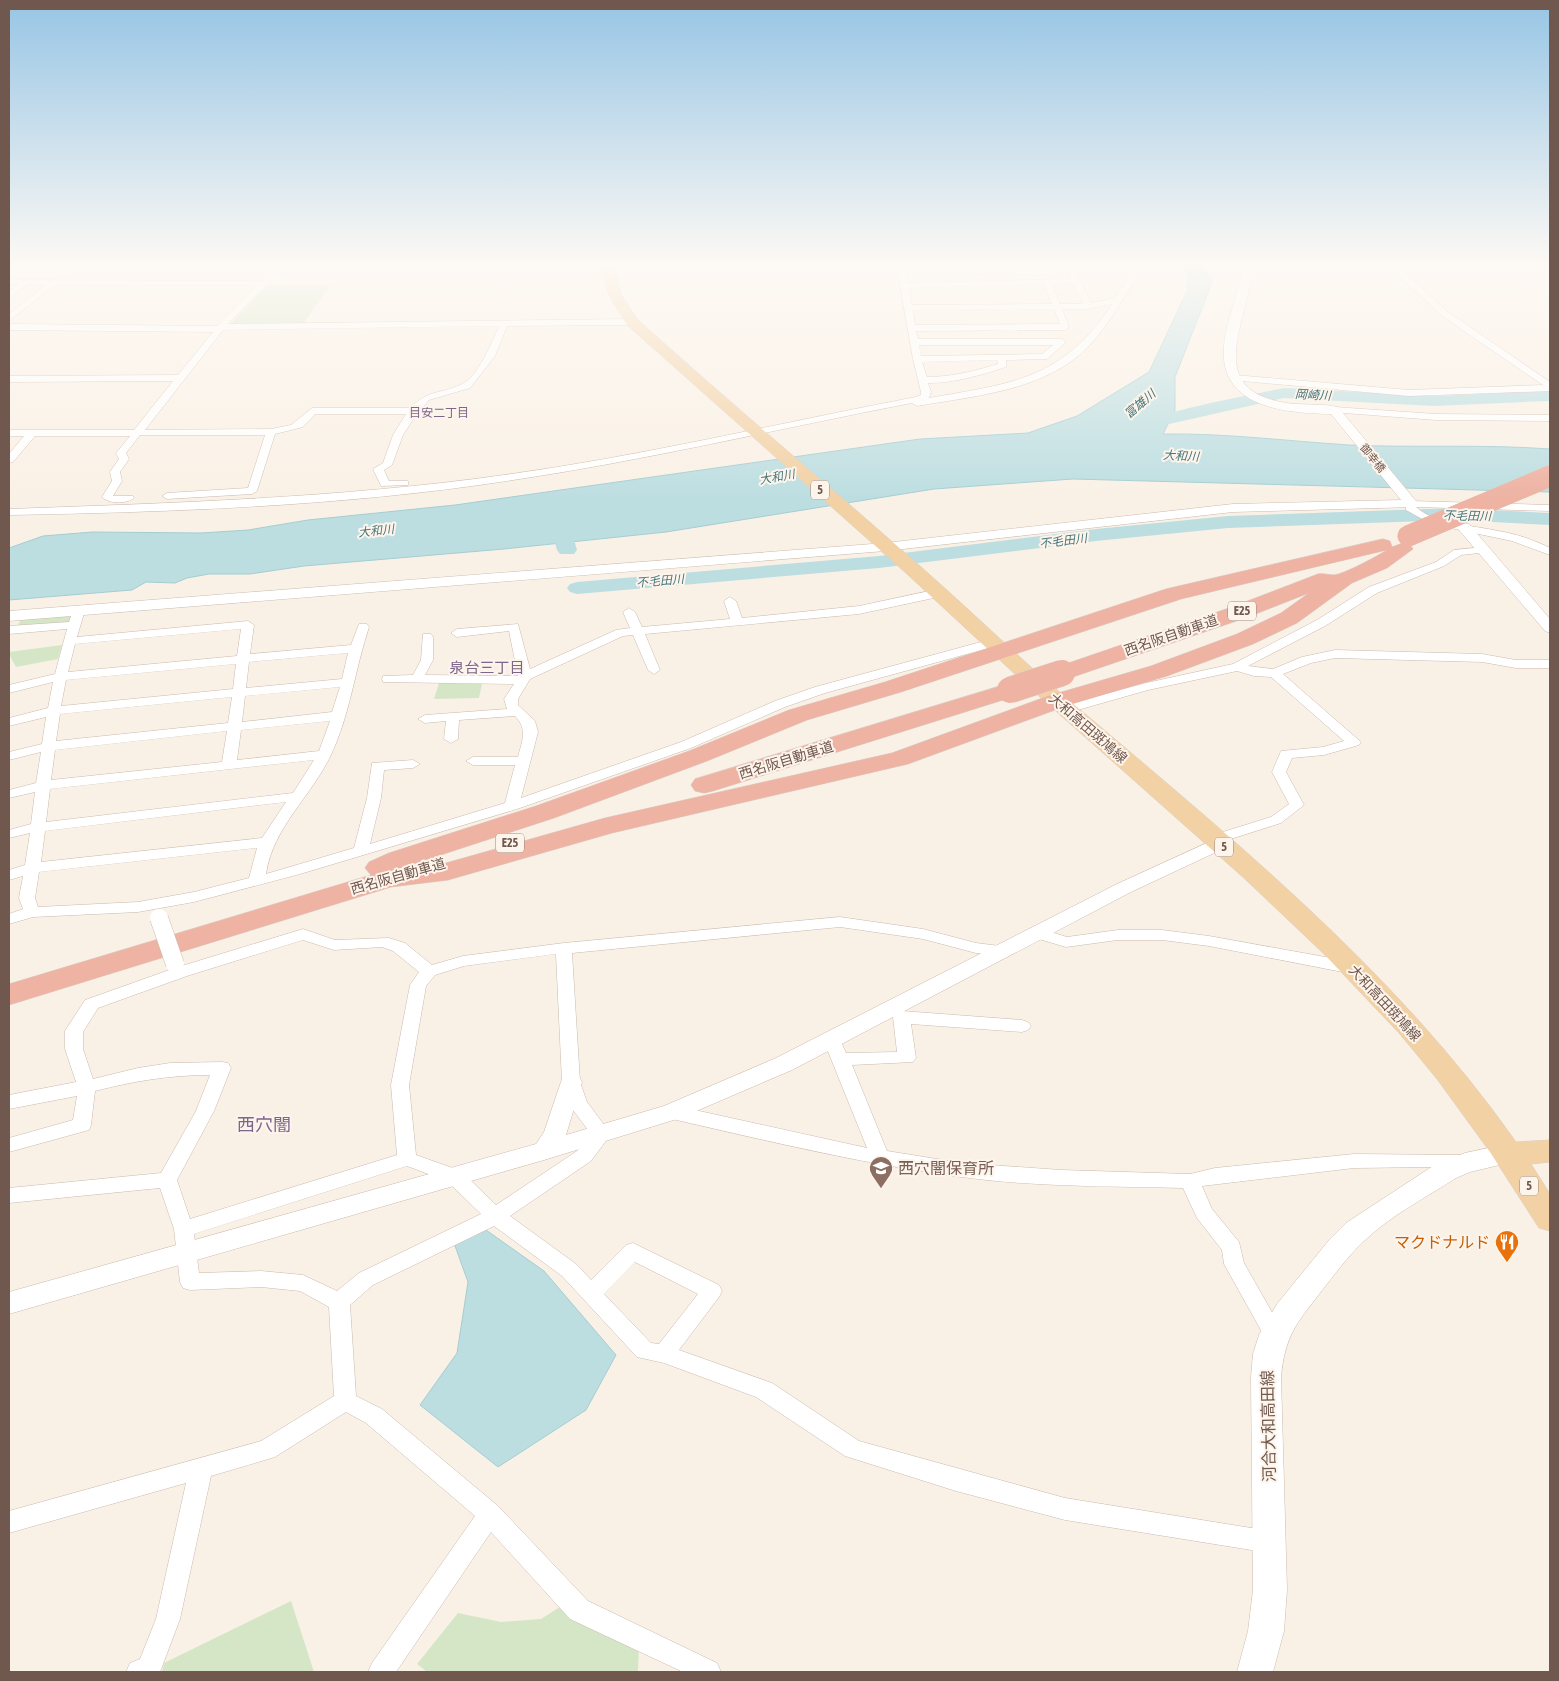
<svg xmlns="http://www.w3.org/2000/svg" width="1559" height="1681" viewBox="0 0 1559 1681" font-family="'Asap Condensed','Noto Sans JP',sans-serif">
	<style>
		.green { fill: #d5e6c6 }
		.water { fill: #bddee1; stroke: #a4cdd2 }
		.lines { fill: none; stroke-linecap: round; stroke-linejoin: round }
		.river { fill: #bddee1; fill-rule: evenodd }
		.minor-casing { stroke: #cbb9ae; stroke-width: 1 }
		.tertiary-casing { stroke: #cbb9ae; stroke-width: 1 }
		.secondary-casing { stroke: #cfbbae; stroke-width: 1 }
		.primary-casing { stroke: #d7d0cd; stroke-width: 1 }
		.motorway-casing { stroke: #d7d0cd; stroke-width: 1 }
		.minor { fill: #fff; fill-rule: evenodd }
		.tertiary { fill: #fff; fill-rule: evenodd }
		.secondary { fill: #fff; fill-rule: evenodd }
		.primary { fill: #f2d1a5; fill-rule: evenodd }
		.motorway { fill: #eeb3a3; fill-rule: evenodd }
		.minor-bridge-casing { stroke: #cbb9ae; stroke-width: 19; stroke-linecap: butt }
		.motorway-bridge-far1-casing { stroke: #d7d0cd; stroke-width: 21; stroke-linecap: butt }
		.motorway-bridge-casing { stroke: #d7d0cd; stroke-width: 27; stroke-linecap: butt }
		.minor-bridge { stroke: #fff; stroke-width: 18 }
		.motorway-bridge-far1 { stroke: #eeb3a3; stroke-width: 21 }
		.motorway-bridge { stroke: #eeb3a3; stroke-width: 26 }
		.labels { text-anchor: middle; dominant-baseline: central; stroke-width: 4; stroke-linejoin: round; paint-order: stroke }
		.far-street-label { font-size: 11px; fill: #71584e; stroke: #fdf5ec }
		.far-water-label { font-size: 12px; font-style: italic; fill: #47757b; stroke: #fdf5ec }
		.far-neighbourhood-label { font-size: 12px; fill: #7d668c; stroke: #fdf5ec }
		.shield { fill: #fdf5ec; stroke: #9b877d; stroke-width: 1 }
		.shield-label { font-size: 12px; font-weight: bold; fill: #71584e }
		.street-label { font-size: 14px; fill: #71584e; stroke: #fdf5ec }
		.neighbourhood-label { font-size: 15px; fill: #7d668c; stroke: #fdf5ec }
		.near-education-label { font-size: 16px; fill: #785e54; stroke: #fdf5ec; text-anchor: start }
		.near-food-label { font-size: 16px; fill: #c56008; stroke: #fdf5ec; text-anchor: end }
		.near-street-label { font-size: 16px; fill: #71584e; stroke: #fdf5ec }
		.near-neighbourhood-label { font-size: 18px; fill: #7d668c; stroke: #fdf5ec }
	</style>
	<rect width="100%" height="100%" fill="#faf1e6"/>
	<g class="green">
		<path d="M268 285 330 286 303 324 233 326 231 323Z"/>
		<path d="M72 615 69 622 17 626 21 620Z"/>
		<path d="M62 645 58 659 16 667 9 654V652Z"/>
		<path d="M439 683 482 684 479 698 434 699Z"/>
		<path d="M291 1601 314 1672H162L164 1663Z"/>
		<path d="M563 1605 639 1647 638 1672H427L417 1664 458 1613 501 1622 541 1619Z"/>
	</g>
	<g class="water">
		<path d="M1182 262H1203L1202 266 1213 280 1175 377V410L1163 434C1225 433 1287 441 1349 445 1416 448 1483 444 1550 449V492L1073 479 934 489 666 532 504 549 304 566 250 574H209L187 578 175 583 146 582 132 590 9 600V548L43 536 92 532 201 533 248 530 308 520 455 505 920 439 1028 433 1077 416 1149 372 1188 289V276Z"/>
		<path d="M486 1230 544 1271 616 1355 586 1410 498 1467 420 1405 457 1353 468 1282 454 1243Z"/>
	</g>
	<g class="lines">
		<g class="river">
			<path d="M1284 388 1434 396 1550 391V401L1434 406 1284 398 1165 425 1137 436 1131 435 1128 431C1140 414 1258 394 1284 388Z"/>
			<path d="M556 506 563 508 566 512 577 550 574 554H560L557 550 546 512 549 508Z"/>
			<path d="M1454 508 1550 513V525L1454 520 1228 528 1096 541 879 568 577 594 570 592 567 588 570 584 577 582 879 556 1096 529 1228 516Z"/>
		</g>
		<g class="minor-casing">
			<g id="minor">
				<path d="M280 262H289L228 324 632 319 636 322 632 325 507 326 495 356 470 388 429 400 417 413 403 435 392 465 384 470 389 481H408V485L381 486 373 469 383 463 393 435 406 414H315L303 427 275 434 257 491 252 494 167 499 162 496 167 493 248 488 265 435H140L126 453 129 459 120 472 122 481 113 496H133L134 498C127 504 109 504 102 497L112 481 110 472 119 459 116 453 130 436H35L13 462 9 463V454L24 436H9V430H134L173 381 9 382V376L178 375 213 332 9 330V324L217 326 257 285H55L9 321V314L45 285 28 284 9 298V292L18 284H9V280L262 281ZM499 326C492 342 478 377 462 384 440 395 431 388 410 408H312L291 425 271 429 145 430 223 330Z"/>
				<path d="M896 262H904L905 270 1043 271 1047 273 1043 275 906 274 908 283 1071 279 1068 272 1072 270 1076 272 1091 303 1115 298 1139 262H1147C1127 290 1112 322 1088 347 1045 391 974 396 917 406L912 403C777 429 643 461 507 481 343 506 175 512 9 515V509C174 503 340 498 504 475 643 456 779 423 916 397L921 395V392L913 359ZM1073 283 1083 304H1060L1052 284ZM1044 284 1052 304 912 305 909 288ZM1112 304C1062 380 1013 383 929 398L931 392 928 383C955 383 981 375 1006 367V360L1047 359 1066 342 1062 339H918L916 331 1065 330 1069 327 1062 309H1088ZM1054 309 1060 324 915 325 913 310ZM919 345H1053L1042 354 921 356ZM997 360 998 364C975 371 951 377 927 377L922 362Z"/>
				<path d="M1026 262 1118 264 1127 262 1121 268 1029 265Z"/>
				<path d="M1384 262H1393L1448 312 1550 382V391L1409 396 1231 380V376L1234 375 1409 390 1543 385 1442 316Z"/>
				<path d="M131 265H134V269L9 270V266Z"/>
				<path d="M1334 407 1436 414 1550 415V421L1436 420 1331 412V408Z"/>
				<path d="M1411 501 1550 505V511L1416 507C1436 525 1473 525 1498 531 1517 534 1534 540 1550 548V555L1512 541 1441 526 1424 520 1406 510V504Z"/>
				<path d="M1484 547 1490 550 1488 552 1461 555 1444 566 1377 593 1325 626 1248 666 1273 669 1302 657 1335 650 1482 654 1516 660H1550V668H1516L1482 662 1335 658 1311 663 1283 674 1361 742 1359 745 1324 755 1292 758 1286 772 1304 805 1281 823 1215 844 1208 839 1210 836 1271 817 1289 804 1272 772 1281 751 1323 747 1344 741 1271 677 1254 676 1237 671 1148 690 1067 713 1060 709 1062 706 1146 683 1233 664 1317 620 1369 587 1436 562 1454 550Z"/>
				<path d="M939 589 945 593 943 596 859 614 645 634 660 670 654 674 648 670 633 635 623 636 530 679 518 699V705L535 721 538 732 521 798 681 742 775 701 815 687 992 639 996 640 998 643 996 646 825 693 785 707 691 748 517 809 300 874 194 902 138 912 33 917 9 924V914L23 909 19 898 23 876 9 880V870L25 865 30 833 9 838V830L31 824 35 792 9 798V790L36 783 41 752 9 760V752L42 744 46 717 9 726V718L48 708 53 682 9 693V685L55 674 67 629 9 634V626L69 622 73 610 79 606 85 610 77 637 248 621 254 625 250 654 351 645 359 624H367L369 627C355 669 350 715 331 755 311 797 273 827 266 874L354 848 367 798 372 763 413 760 420 764 413 768 384 770 381 798 370 844 505 803 515 765H473L466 761 473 757H518C522 741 528 729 515 716L459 720 458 739 451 743 444 739 446 721 425 723 418 719 425 715 507 709 504 699 514 684 383 682 382 679 383 676 413 675 421 660 423 634H431L433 637V660L425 675 518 676 509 631 457 637 451 633 457 629 518 624 530 669 616 630 630 628 623 612 629 608 635 612 642 627 730 619 724 601 730 597 736 601 742 618 859 606ZM241 629 237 656 68 672 75 644ZM348 653 342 679 246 688 249 662ZM236 664 233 689 61 706 66 680ZM340 687 332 712 242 722 245 696ZM232 697 228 723 56 741 60 714ZM330 721 319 751 237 760 241 730ZM227 731 222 762 51 780 55 750ZM314 760 293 793 46 822 50 789ZM286 802 262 838 41 862 45 831ZM257 848 249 878 194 892 138 902 38 907 35 898 39 872Z"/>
				<path d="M840 917 923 929 976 943 1008 947 1010 951 1008 955 1002 956 976 953 923 939 840 927 572 953 580 1082 587 1102 611 1134 591 1161 510 1216 576 1264 591 1280 626 1245 633 1243 719 1285 722 1291 719 1297 679 1350 772 1383 859 1441 1065 1498 1270 1531 1278 1534 1282 1542 1278 1550 1270 1553 1065 1520 956 1491 845 1456 756 1397 664 1363 637 1357 562 1276 494 1226 373 1285 350 1305 356 1396 382 1409 498 1506 588 1601 717 1663 721 1672H683L570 1619 491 1532 396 1672H368L372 1663 475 1516 366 1423 346 1412 275 1457 211 1476 180 1619 160 1672H126L130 1663 140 1659 156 1619 186 1483 9 1533V1511L261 1441 334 1396 329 1307 300 1291 261 1287 190 1290 183 1288 180 1282 174 1229 160 1188 9 1203V1188L161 1173 196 1111 210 1075C170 1075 134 1081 95 1091L91 1125 89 1130 9 1152V1138L73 1120 77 1096 9 1109V1095L76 1082 65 1049V1031L85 1000 175 968 303 929 335 940 389 938 405 943 432 965 463 956 564 943ZM303 940 334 950 382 947 393 951 419 972 410 985 391 1085 397 1155 190 1219 177 1180 214 1111 231 1068 228 1063 222 1062 170 1063 138 1068 93 1079 83 1049V1032L98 1008 187 976ZM556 954 562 1082 573 1110 591 1134 577 1151 496 1205 461 1171 416 1155 409 1085 426 986 435 975 464 966ZM407 1166 447 1181 481 1214 359 1273 337 1291 303 1275 261 1271 199 1273 194 1234ZM635 1262 698 1294 659 1344 651 1343 604 1294Z"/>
				<path d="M1038 928 1067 937 1118 930H1162L1209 936 1353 962 1359 964 1361 968 1359 972 1353 974 1209 946 1162 940H1118L1066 947 1032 937 1030 933 1032 929Z"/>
				<path d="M902 1011 1022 1020 1028 1022 1031 1026 1028 1030 1022 1032 911 1024 916 1058 913 1062 852 1065 887 1151 962 1163 1061 1170 1190 1174 1215 1168 1354 1154 1463 1155 1470 1157 1473 1162 1470 1167 1463 1169 1434 1167 1354 1168 1202 1186 1212 1209 1239 1242 1244 1263 1285 1335 1281 1341 1274 1344 1267 1341 1224 1264 1222 1250 1197 1218 1183 1188C1110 1186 1034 1187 961 1177 863 1164 768 1141 672 1119L666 1117 663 1112 666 1107 672 1105 867 1148 823 1039 826 1035 832 1033 838 1035 846 1053 897 1052 893 1017 896 1013Z"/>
			</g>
		</g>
		<g class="tertiary-casing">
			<g id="tertiary">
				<path d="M1246 262H1256C1251 280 1247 297 1243 314 1232 357 1227 391 1281 402 1300 406 1320 403 1338 407L1416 501 1418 504 1416 507 1233 512 885 551 9 621V611L885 543 1233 504 1401 500 1331 414C1286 413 1219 408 1224 347 1225 324 1240 286 1246 262Z"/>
				<path d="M1464 523 1469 524 1550 619V633L1545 631 1459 530 1457 527Z"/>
				<path d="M1220 837 1227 839 1229 843 1227 847 1131 892 792 1070 680 1118 544 1160 9 1314V1292L536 1144 544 1132 563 1076 571 1074 579 1076 582 1082 566 1135 664 1106 776 1058 1117 884Z"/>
			</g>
		</g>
		<g class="secondary-casing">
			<path id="secondary" d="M1507 1144 1516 1147 1520 1154 1516 1161 1470 1172 1456 1178C1425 1198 1390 1216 1364 1241 1348 1256 1334 1275 1320 1293 1296 1324 1285 1336 1281 1377L1287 1590 1284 1631 1273 1672H1237L1248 1631 1253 1590 1251 1377 1253 1354 1259 1335 1277 1304 1330 1239 1346 1223 1436 1164 1465 1153Z"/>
		</g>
		<g class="primary-casing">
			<path id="primary" d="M602 262H614L621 294 637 319C730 403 826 483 920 566 969 609 1015 654 1064 696 1225 833 1394 968 1516 1142L1550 1140V1162L1531 1164 1550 1194V1231L1539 1228 1490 1152 1437 1079 1399 1033 1324 954 1245 879 1031 689 907 574 627 325 608 294Z"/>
		</g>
		<g class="motorway-casing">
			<g id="motorway">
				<path d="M1383 539 1390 541 1392 547 1403 543 1410 545 1413 549 1387 568 1352 583 1297 623 1253 644 1167 676 1066 706 908 764 612 833 448 880 391 887 9 1005V984L371 875 365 868 369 862 389 853 536 806 689 751 789 710 885 682 1166 589ZM1387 550C1376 557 1344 574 1334 575 1328 575 1325 573 1318 574L1232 607 1054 668 1050 673 1054 678 1062 680 1070 678 1248 617 1309 593 1281 613 1237 634 1151 666 1048 696 892 753 605 818 446 863 407 866 554 818 707 761 807 720 901 692 1181 599Z"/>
				<path d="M1010 683 1019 685 1022 690 1019 695 713 791 704 793 695 791 691 785 695 779Z"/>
			</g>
		</g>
		<use href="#minor" class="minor"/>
		<use href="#tertiary" class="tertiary"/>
		<use href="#secondary" class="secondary"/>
		<use href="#primary" class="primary"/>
		<use href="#motorway" class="motorway"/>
		<g class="minor-bridge-casing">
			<path id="minor-bridge" d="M159 918 175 964"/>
		</g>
		<g class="motorway-bridge-far1-casing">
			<path id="motorway-bridge-far1" d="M1408 536 1550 476"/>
		</g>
		<g class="motorway-bridge-casing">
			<path id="motorway-bridge" d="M1010 690 1062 673"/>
		</g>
		<use href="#minor-bridge" class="minor-bridge"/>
		<use href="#motorway-bridge-far1" class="motorway-bridge-far1"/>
		<use href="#motorway-bridge" class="motorway-bridge"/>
	</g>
	<linearGradient id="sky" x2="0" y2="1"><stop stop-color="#97c5e5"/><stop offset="0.53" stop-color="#fdf9f4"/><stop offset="1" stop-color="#fdf9f4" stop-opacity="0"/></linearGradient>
	<rect width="1559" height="498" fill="url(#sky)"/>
	<defs>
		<g id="school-pin" transform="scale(1.25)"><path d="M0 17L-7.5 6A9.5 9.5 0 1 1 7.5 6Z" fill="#8d6e63" stroke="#fdf5ec"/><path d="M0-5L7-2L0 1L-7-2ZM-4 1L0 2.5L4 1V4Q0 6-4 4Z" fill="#fff"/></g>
		<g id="restaurant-pin" transform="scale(1.25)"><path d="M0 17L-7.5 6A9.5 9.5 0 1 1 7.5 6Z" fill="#e8710a" stroke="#fdf5ec"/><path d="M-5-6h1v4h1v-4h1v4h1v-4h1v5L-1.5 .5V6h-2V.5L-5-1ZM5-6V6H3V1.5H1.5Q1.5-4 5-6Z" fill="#fff"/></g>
	</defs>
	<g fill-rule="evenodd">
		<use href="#school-pin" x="881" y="1168"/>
		<use href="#restaurant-pin" x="1507" y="1242"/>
	</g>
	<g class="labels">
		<g class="far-street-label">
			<text transform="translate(1373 458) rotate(51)">御幸橋</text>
		</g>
		<g class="far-water-label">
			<text transform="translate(1313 395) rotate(3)">岡崎川</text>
			<text transform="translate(1140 404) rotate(-41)">富雄川</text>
			<text transform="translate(1181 456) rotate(3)">大和川</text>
			<text transform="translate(777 477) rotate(-10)">大和川</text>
			<text transform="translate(1467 516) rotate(1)">不毛田川</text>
			<text transform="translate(376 531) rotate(-6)">大和川</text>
			<text transform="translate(1063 541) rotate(-7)">不毛田川</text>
			<text transform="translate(660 581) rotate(-5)">不毛田川</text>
		</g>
		<g class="far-neighbourhood-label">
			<text x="439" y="413">目安二丁目</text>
		</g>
		<g class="shield">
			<rect x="811" y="480.5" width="18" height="19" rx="4"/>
			<rect x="1228" y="601.5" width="28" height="19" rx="4"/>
			<rect x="496" y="833.5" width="28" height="19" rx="4"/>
			<rect x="1215" y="837.5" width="18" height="19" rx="4"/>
			<rect x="1520" y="1176.5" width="18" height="19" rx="4"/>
		</g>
		<g class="shield-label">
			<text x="820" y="490">5</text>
			<text x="1242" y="611">E25</text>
			<text x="510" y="843">E25</text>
			<text x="1224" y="847">5</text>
			<text x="1529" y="1186">5</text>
		</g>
		<g class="street-label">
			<text transform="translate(1171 635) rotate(-19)">西名阪自動車道</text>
			<text transform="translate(1088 728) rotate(41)">大和高田斑鳩線</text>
			<text transform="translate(786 760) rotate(-17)">西名阪自動車道</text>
			<text transform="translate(398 876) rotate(-16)">西名阪自動車道</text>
			<text transform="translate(1385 1003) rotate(47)">大和高田斑鳩線</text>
		</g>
		<g class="neighbourhood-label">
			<text x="487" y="667">泉台三丁目</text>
		</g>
		<g class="near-education-label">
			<text x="898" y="1168">西穴闇保育所</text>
		</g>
		<g class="near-food-label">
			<text x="1490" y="1242">マクドナルド</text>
		</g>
		<g class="near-street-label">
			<text transform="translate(1268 1426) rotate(-91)">河合大和高田線</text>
		</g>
		<g class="near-neighbourhood-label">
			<text x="264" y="1124">西穴闇</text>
		</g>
	</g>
	<rect width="1559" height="1681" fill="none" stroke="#71584e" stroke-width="20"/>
</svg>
